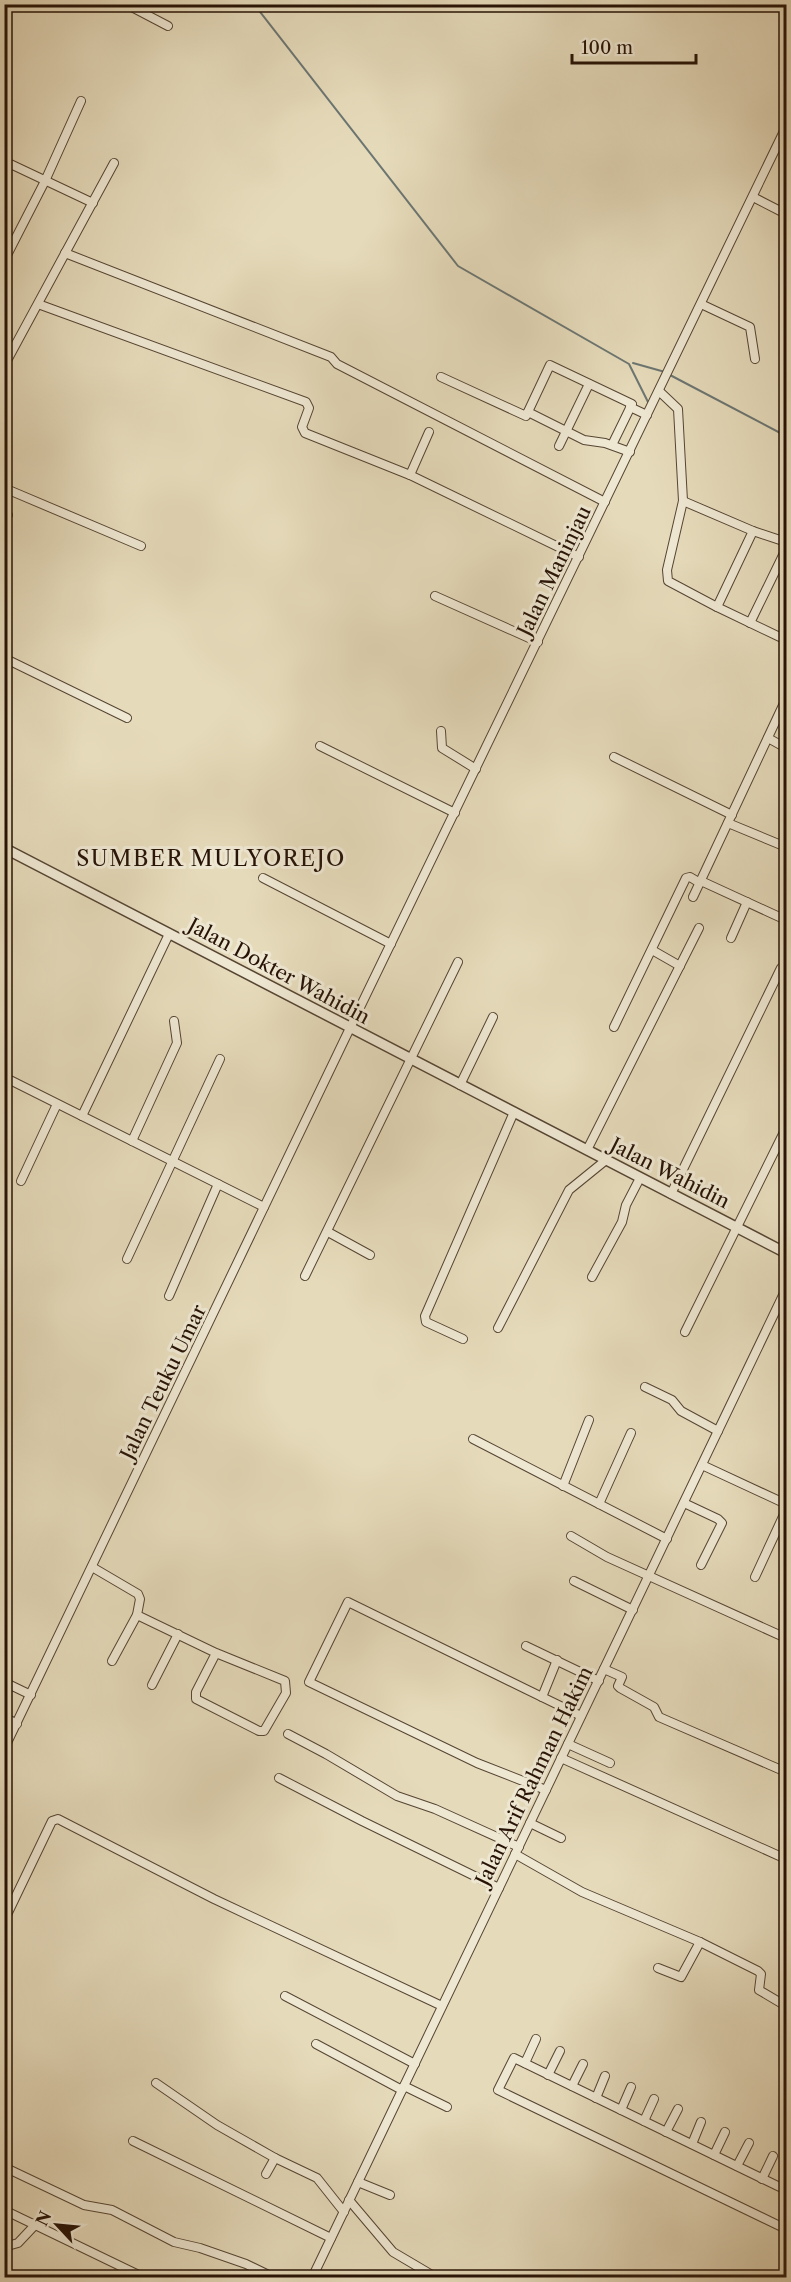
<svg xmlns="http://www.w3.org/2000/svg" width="791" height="2282" viewBox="0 0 791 2282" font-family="'Libre Caslon Text',serif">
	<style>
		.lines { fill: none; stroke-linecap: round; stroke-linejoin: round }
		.stream { stroke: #6c7672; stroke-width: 2 }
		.minor-casing { stroke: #564533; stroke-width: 10 }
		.tertiary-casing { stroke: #564533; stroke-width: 12 }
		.minor { stroke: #eee7d2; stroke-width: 8 }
		.tertiary { stroke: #eee7d2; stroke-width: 9 }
		.labels { text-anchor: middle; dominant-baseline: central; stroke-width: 6; stroke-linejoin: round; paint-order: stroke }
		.street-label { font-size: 20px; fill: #271306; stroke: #eee7d2 }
		.quarter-label { font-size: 22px; letter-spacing: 1.5px; fill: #271306; stroke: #eee7d2 }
	</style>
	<rect width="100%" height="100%" fill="#e5daba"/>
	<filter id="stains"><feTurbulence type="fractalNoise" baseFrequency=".00333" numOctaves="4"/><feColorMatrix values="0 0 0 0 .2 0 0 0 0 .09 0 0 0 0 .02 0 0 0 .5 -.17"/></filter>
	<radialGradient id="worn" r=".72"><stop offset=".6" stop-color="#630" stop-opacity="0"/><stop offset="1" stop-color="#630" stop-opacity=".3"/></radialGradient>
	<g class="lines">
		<g class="stream">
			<path d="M254 4 458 266 629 364 648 402"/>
			<path d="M633 363 665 372"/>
			<path d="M670 375 786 436"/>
		</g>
		<g class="minor-casing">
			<g id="minor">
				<path d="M126 4 168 26"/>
				<path d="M4 161 93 203"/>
				<path d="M753 197 786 214"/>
				<path d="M65 253 331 357 337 364 605 502"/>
				<path d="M4 261 45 181 81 101"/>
				<path d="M38 304 306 402 309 408 302 427 305 433 410 475 579 557"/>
				<path d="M701 304 750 327 755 359"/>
				<path d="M4 366 114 163"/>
				<path d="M441 377 526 416 550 365 632 404 612 445"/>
				<path d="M659 391 678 409 683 501 667 570 668 581 717 607 786 640"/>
				<path d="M630 407 647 415"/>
				<path d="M528 412 584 440 605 443 630 452"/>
				<path d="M559 446 589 384"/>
				<path d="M410 475 429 432"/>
				<path d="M4 488 141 546"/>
				<path d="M683 501 753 531 786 542"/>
				<path d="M4 513 8 515"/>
				<path d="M435 596 538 642"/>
				<path d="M717 607 753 531"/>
				<path d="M750 623 786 549"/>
				<path d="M4 658 127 718"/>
				<path d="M441 731 442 748 476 769"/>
				<path d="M768 738 786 748"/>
				<path d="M320 746 455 813"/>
				<path d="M614 757 732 815"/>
				<path d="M728 823 786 847"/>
				<path d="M263 878 391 944"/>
				<path d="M701 881 786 920"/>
				<path d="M693 897 786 699"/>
				<path d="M731 938 747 902"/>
				<path d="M652 950 680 966"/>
				<path d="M614 1027 686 878 690 877 700 883"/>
				<path d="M4 1077 264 1207"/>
				<path d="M460 1085 493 1017"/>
				<path d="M82 1116 169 934"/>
				<path d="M132 1141 177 1043 174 1021"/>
				<path d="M587 1150 699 928"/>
				<path d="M21 1181 57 1104"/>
				<path d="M671 1194 781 968"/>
				<path d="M328 1232 370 1255"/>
				<path d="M127 1259 220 1059"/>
				<path d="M305 1276 458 962"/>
				<path d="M592 1277 622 1222 626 1205 640 1178"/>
				<path d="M169 1296 218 1184"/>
				<path d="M498 1328 569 1190 606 1160"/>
				<path d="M685 1332 786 1128"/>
				<path d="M463 1339 426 1322 425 1316 514 1112"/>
				<path d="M645 1387 672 1400 681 1411 718 1431"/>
				<path d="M473 1439 667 1539"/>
				<path d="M702 1465 786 1504"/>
				<path d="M563 1486 589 1420"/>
				<path d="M684 1503 718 1519 722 1523 701 1565"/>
				<path d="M599 1504 631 1433"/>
				<path d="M571 1536 607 1557 786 1638"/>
				<path d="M92 1567 138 1594 140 1599 137 1615 216 1653 285 1681 286 1693 264 1731H259L196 1699V1692L216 1653"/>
				<path d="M755 1577 786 1510"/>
				<path d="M574 1581 633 1610"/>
				<path d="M526 1646 599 1681"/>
				<path d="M557 1660 542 1697 581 1716"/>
				<path d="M112 1661 137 1615"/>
				<path d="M604 1669 622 1677 618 1686 620 1688 654 1707 659 1717 786 1772"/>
				<path d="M4 1682 31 1695"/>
				<path d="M152 1685 178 1634"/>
				<path d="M542 1697 348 1602 309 1682 477 1763 546 1790"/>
				<path d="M4 1717 17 1724"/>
				<path d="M288 1734 326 1754 397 1796 435 1809 519 1847"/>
				<path d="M568 1744 610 1763"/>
				<path d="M4 1749 350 1028 786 127"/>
				<path d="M561 1758 786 1859"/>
				<path d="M279 1778 362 1821 499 1888"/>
				<path d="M530 1823 561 1838"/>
				<path d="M515 1854 582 1892 700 1942 758 1971 761 1974 759 1990 786 2006"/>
				<path d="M4 1921 52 1821 58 1819 214 1899 442 2006"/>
				<path d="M658 1968 681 1977 700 1942"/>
				<path d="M285 1996 415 2064"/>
				<path d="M316 2044 402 2090"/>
				<path d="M525 2063 536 2039"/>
				<path d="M548 2075 560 2051"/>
				<path d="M156 2083 217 2125 275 2158 317 2178 344 2212"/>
				<path d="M404 2086 447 2107"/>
				<path d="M572 2086 583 2064"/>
				<path d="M596 2098 605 2076"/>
				<path d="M621 2110 631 2087"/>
				<path d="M644 2121 654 2099"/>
				<path d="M666 2132 678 2109"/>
				<path d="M133 2141 331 2238"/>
				<path d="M692 2144 701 2122"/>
				<path d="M714 2155 725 2132"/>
				<path d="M737 2166 749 2143"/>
				<path d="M4 2167 84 2205 112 2210 174 2242 200 2248 246 2264 275 2278"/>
				<path d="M266 2174 275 2158"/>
				<path d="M762 2179 773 2156"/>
				<path d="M358 2182 390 2195"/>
				<path d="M786 2190 514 2058 498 2090 786 2229"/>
				<path d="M349 2200 393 2252 437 2278"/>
				<path d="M4 2210 145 2278"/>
				<path d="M4 2242 11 2245 18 2243 35 2225"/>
				<path d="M312 2278 786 1289"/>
			</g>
		</g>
		<g class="tertiary-casing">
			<path id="tertiary" d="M4 848 786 1253"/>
		</g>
		<use href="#minor" class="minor"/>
		<use href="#tertiary" class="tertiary"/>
	</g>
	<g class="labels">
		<g class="street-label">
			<text transform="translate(554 571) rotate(-64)">Jalan Maninjau</text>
			<text transform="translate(279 971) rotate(28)">Jalan Dokter Wahidin</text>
			<text transform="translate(670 1173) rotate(27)">Jalan Wahidin</text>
			<text transform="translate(163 1382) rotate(-64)">Jalan Teuku Umar</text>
			<text transform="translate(534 1776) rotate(-64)">Jalan Arif Rahman Hakim</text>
		</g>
		<g class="quarter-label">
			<text x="211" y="858">SUMBER MULYOREJO</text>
		</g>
	</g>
	<rect width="791" height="2282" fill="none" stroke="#e5daba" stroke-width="24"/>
	<rect x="6" y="6" width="779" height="2270" fill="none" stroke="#271306" stroke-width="3"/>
	<rect x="12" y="12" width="767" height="2258" fill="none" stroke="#271306" stroke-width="1.5"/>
	<g transform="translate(57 2225) rotate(296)" stroke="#eee7d2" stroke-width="4.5" paint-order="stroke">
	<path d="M0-4.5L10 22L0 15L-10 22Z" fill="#271306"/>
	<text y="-9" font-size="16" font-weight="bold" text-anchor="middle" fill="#271306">N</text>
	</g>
	<path d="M572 54v9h124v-9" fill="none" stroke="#271306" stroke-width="3"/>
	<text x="581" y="54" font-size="18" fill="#271306" stroke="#eee7d2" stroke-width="4.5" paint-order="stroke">100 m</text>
	<rect width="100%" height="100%" filter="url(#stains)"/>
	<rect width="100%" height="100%" fill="url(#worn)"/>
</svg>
